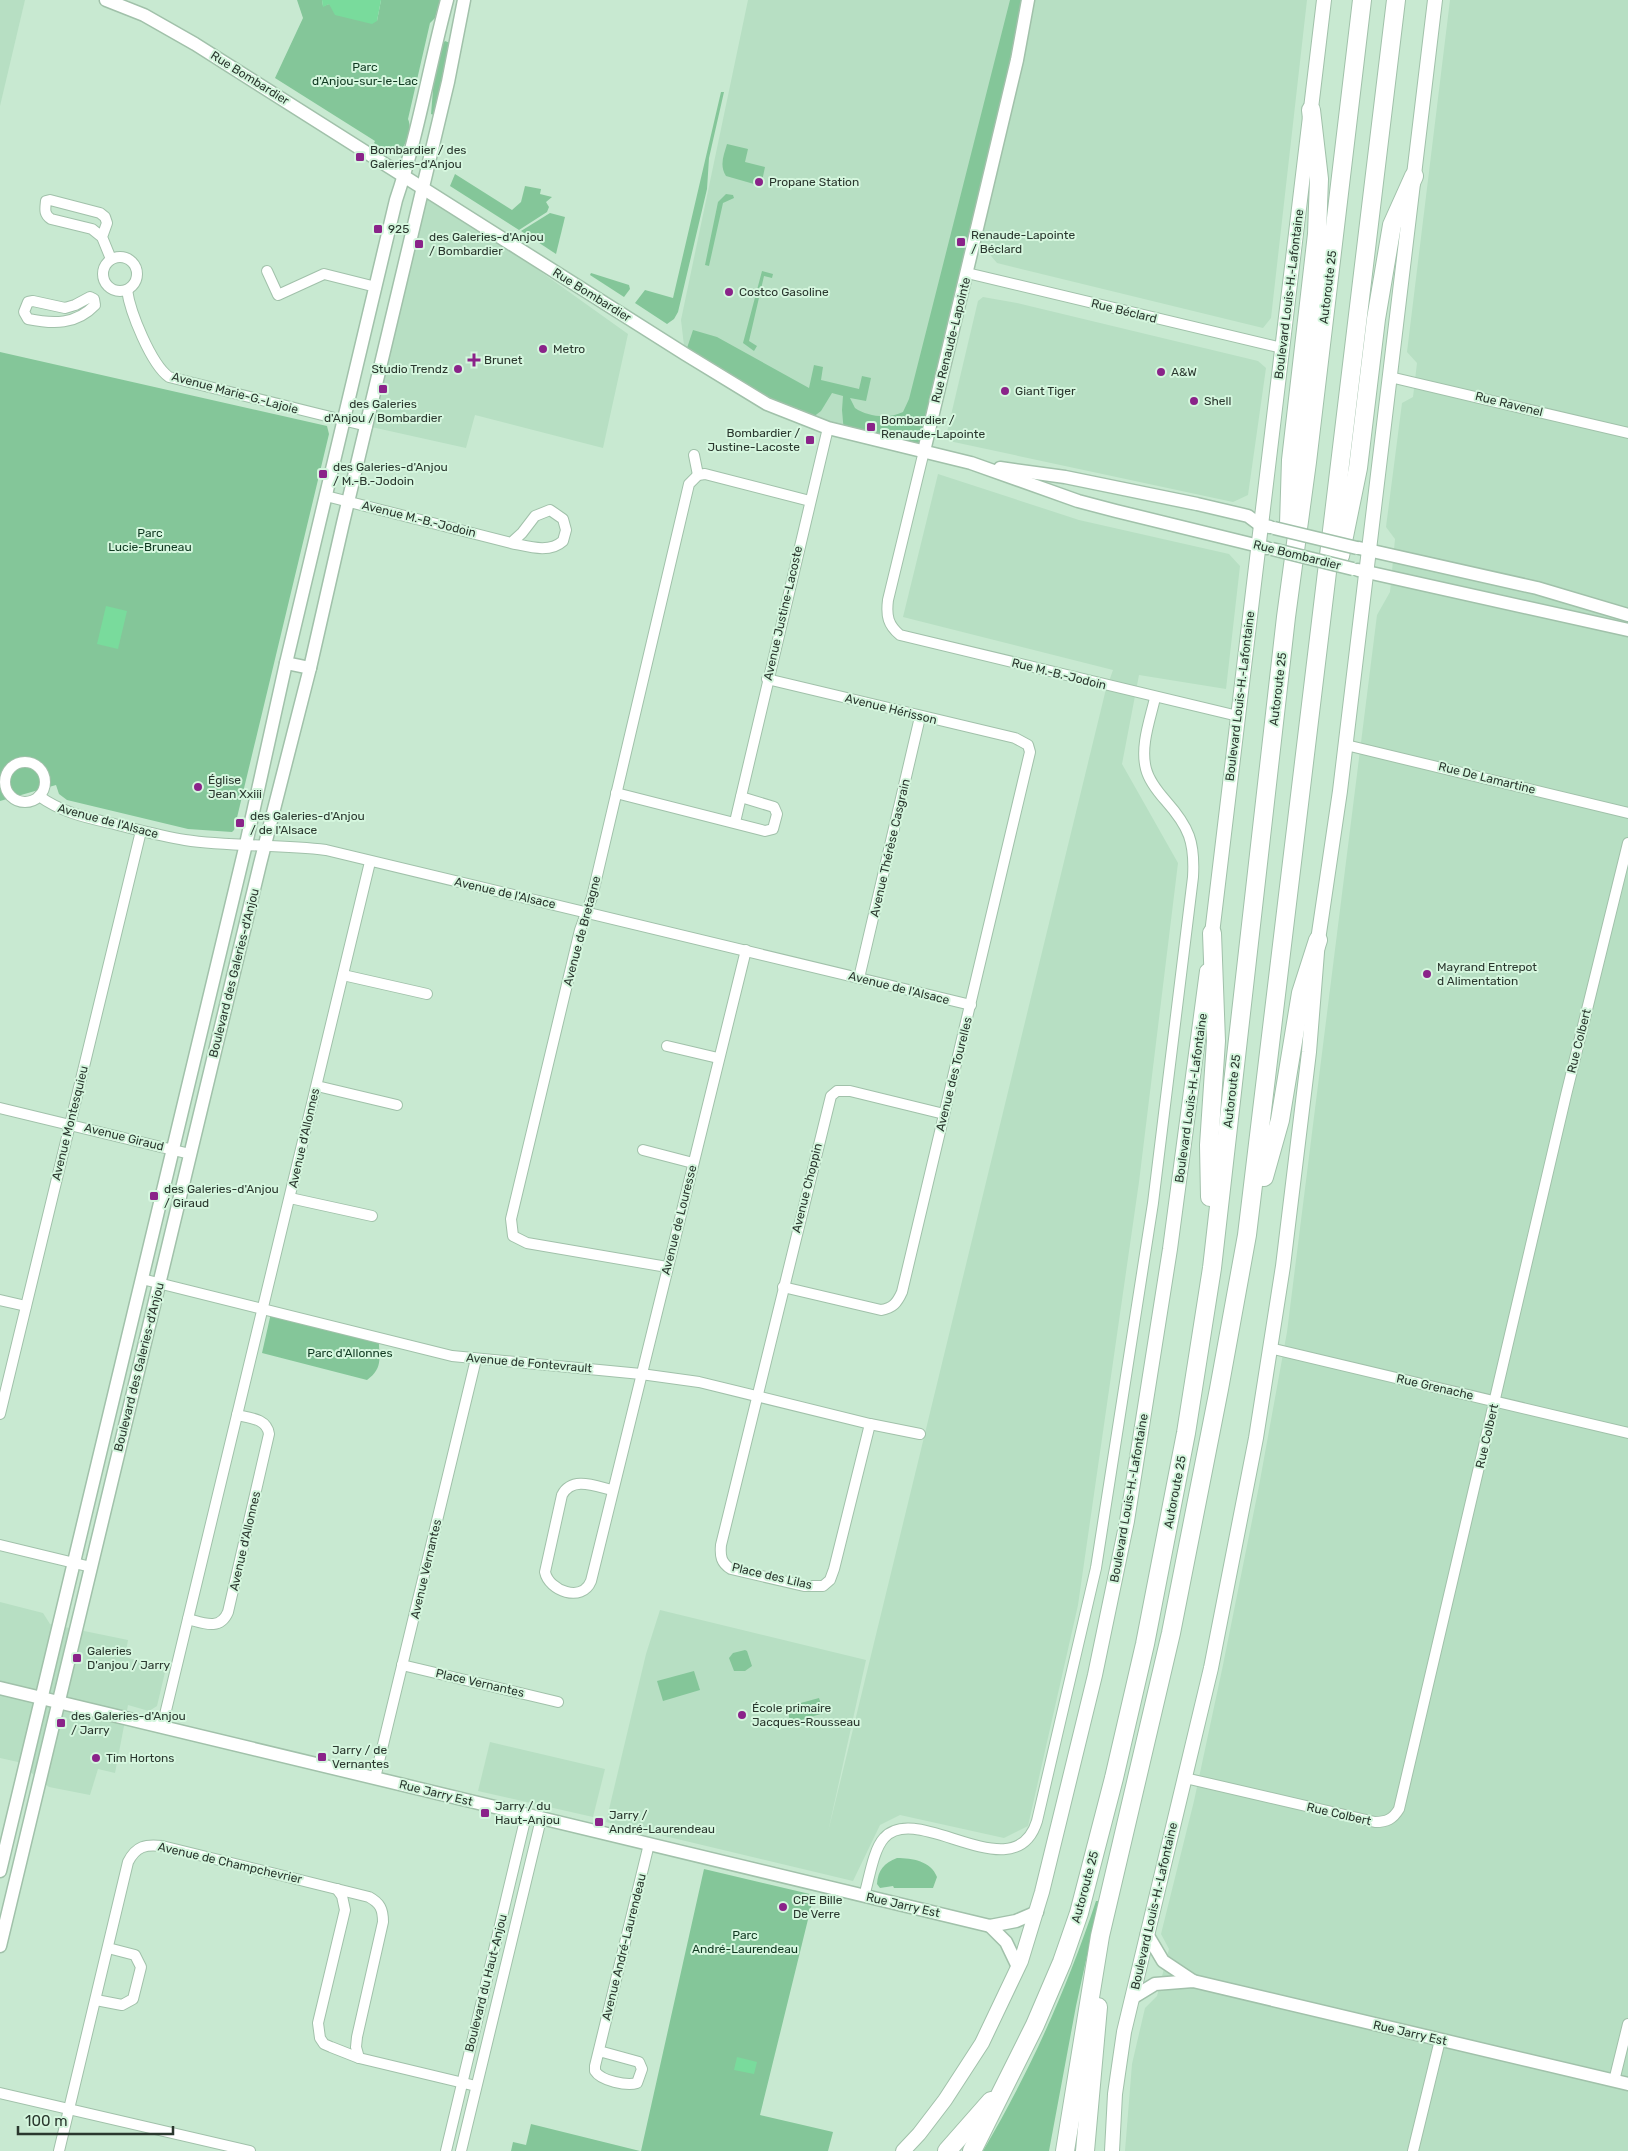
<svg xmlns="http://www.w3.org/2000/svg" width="1628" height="2151" viewBox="0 0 1628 2151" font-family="Rubik,sans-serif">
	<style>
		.built { fill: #b7dfc3 }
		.green { fill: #84c699 }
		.water { fill: #79db9c }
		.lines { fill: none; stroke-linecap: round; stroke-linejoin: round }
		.minor-casing { stroke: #a1c1aa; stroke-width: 12 }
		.tertiary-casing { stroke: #a1c1aa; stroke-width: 15 }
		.secondary-casing { stroke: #a1c1aa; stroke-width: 16 }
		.motorway-casing { stroke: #a1c1aa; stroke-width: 20 }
		.minor { stroke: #fff; stroke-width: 10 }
		.tertiary { stroke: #fff; stroke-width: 12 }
		.secondary { stroke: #fff; stroke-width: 14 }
		.motorway { stroke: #fff; stroke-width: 18 }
		.tertiary-bridge-casing { stroke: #a1c1aa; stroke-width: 15; stroke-linecap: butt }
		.tertiary-bridge { stroke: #fff; stroke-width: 12 }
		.poi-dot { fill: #8a2389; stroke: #d5f6de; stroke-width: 2 }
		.labels { text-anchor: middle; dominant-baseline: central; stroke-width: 4; stroke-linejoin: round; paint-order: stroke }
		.park-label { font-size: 12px; fill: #0f3820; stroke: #d5f6de }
		.street-label { font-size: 12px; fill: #2a372e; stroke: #d5f6de }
		.poi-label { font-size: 12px; fill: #2a372e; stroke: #d5f6de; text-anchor: start }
	</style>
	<rect width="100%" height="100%" fill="#c8e9d1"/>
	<g class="built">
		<path d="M0 0H25L0 106Z"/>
		<path d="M748 0H1307L1271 318 1263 328 997 263 976 238 924 451 844 433 685 354 681 320Z"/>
		<path d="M1450 0H1628V2151H1125L1132 2064 1145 2008 1157 1996 1169 1949 1161 1934 1194 1801 1223 1665 1259 1486 1287 1332 1377 615 1390 592 1395 539 1386 527 1402 403 1413 397 1417 363 1407 352Z"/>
		<path d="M422 187 628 334 603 448 475 415 466 448 367 426Z"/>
		<path d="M983 297 1017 303 1258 361 1266 368 1248 495 1233 502 949 441 947 432 978 301Z"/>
		<path d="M938 474 1079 520 1229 554 1240 566 1226 689 1139 675 1122 764 1178 863 1139 1182 1078 1605 1028 1826 1004 1838 900 1815 880 1825 853 1881 606 1822 646 1654 660 1610 866 1660 828 1832 1105 693 1113 670 903 617Z"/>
		<path d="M0 1602 43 1613 50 1624 128 1640 125 1657 166 1668 157 1706 149 1711 128 1705 115 1773 98 1769 90 1795 49 1787 18 1762 0 1758Z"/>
		<path d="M490 1742 605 1769 593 1817 478 1791Z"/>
	</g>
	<g class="green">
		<path d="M297 0H322L323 6 329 4 377 21 381 0H440L435 18 430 23 408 119C411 126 409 131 407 138 401 160 387 151 374 143L375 141 275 78 303 18Z"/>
		<path d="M1010 0H1028L924 451 844 433 842 410 843 396 832 393 821 411 808 421 685 354 693 330 717 337 809 388 814 365 823 367 821 380 859 389 862 376 871 378 866 401 850 398 855 408C868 417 889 419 903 412L909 399Z"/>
		<path d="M445 41 450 43V47L434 115 431 114 434 78 443 43Z"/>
		<path d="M721 92H724L709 158 707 189 678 312 674 319 667 324 635 303 645 290 673 298Z"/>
		<path d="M727 144 748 149 745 162 765 167 761 186 726 176C719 165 724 155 727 144Z"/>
		<path d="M455 174 512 210 521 202 525 186 541 189 540 194 552 197 546 202 549 207 547 212 519 230 450 186Z"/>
		<path d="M726 194 733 195 734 198 723 203 709 266 705 265 718 202Z"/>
		<path d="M550 213 565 217 556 254 521 231Z"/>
		<path d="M762 271 773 274 772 278 764 276 749 341 757 346 754 351 743 343Z"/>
		<path d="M591 273 629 285 630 289 624 297 590 275Z"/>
		<path d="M0 352 327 426 329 434 234 830 232 832 188 829 67 800 59 794 56 785 0 801Z"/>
		<path d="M271 1313 379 1337C378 1355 385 1367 367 1380L262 1353Z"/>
		<path d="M745 1650 747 1651 752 1666 745 1671H734L729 1658 733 1653Z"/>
		<path d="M694 1671 700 1690 663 1701 657 1681Z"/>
		<path d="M819 1698 824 1713 791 1723 786 1707Z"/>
		<path d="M897 1858C912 1858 931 1861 937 1877L933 1888H894L893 1886 880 1888 877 1884C878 1870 884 1863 897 1858Z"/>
		<path d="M704 1869 814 1895 760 2115 833 2132 828 2151H641Z"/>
		<path d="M1096 1901H1099L1076 2006 1049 2151H983C1031 2069 1066 1991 1096 1901Z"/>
		<path d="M531 2124 640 2151H511L513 2142 526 2145Z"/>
	</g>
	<g class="water">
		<path d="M322 0H381L377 21 372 24 335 15 329 4 323 7Z"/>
		<path d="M106 606 127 611 118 649 97 644Z"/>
		<path d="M737 2057 757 2062 754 2074 734 2070Z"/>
	</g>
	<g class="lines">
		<g class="minor-casing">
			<g id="minor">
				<path d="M102 237 107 223 105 217 100 213 50 200 46 201C45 210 44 214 51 219L92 229 102 237 111 259"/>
				<circle cx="120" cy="274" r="17"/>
				<path d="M267 271 278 295 324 274 376 287"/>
				<path d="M967 273 1282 348"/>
				<path d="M127 290C130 312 151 364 169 377L367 426"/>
				<path d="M90 297 94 299 95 305C76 325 53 324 28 319L24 312 28 302 33 301 65 308 75 305Z"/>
				<path d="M1390 377 1628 433"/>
				<path d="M924 451 888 600C886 616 888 625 900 635L1238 716"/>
				<path d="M694 455 698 475"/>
				<path d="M326 496 511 543C527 546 549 554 563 541L566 530 563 519 550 510 535 516 522 533 511 543"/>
				<path d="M767 679 1015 738 1028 745 1030 752 902 1292C897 1303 893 1308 881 1310L783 1287"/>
				<path d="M1346 745 1628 813"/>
				<circle cx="25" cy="782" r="20"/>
				<path d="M616 793 765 831 773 829 777 814 774 807 741 797"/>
				<path d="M39 796C61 812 84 817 110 823 135 829 160 836 185 840 231 847 279 844 326 850L971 1005"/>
				<path d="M735 822 828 428"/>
				<path d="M343 975 427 994"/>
				<path d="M859 978 920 717"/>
				<path d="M667 1046 718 1058"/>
				<path d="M317 1086 397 1105"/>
				<path d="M0 1108 190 1154"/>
				<path d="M643 1150 693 1163"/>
				<path d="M290 1198 372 1216"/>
				<path d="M667 1267 527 1243 513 1236 511 1219 580 930 592 897 689 484 698 475 705 474 810 501"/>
				<path d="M142 1279 452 1356 641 1374 699 1382 870 1424 920 1434"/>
				<path d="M0 1300 26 1306"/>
				<path d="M1270 1348 1628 1433"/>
				<path d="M0 1414 141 831"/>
				<path d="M870 1424 834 1569 830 1580 823 1586H804L731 1569C721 1563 720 1556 721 1545L831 1096 837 1091H850L944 1114"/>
				<path d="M612 1490C595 1486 572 1476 562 1495L545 1572C549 1591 582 1603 591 1581L746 950"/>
				<path d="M0 1545 91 1567"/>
				<path d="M188 1619C203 1623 220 1631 228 1612L269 1434C267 1419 251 1418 237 1415"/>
				<path d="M402 1665 558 1702"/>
				<path d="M162 1727 370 862"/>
				<path d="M375 1778 476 1359"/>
				<path d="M1185 1778 1375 1822C1387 1822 1393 1819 1399 1809L1566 1095 1628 843"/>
				<path d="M337 1889 342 1896 345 1910 318 2023 320 2038 324 2044 331 2047 359 2058 476 2086"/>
				<path d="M864 1896C869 1880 873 1850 884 1838 917 1800 1015 1893 1037 1821L1096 1568 1153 1203 1193 877C1195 842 1189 827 1166 801 1158 792 1149 781 1146 769 1140 746 1150 720 1155 698"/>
				<path d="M96 2000 122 2005 133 1999 141 1967 135 1955 108 1948"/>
				<path d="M599 2051 639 2062 642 2069 637 2083C627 2086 601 2081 595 2071V2066L649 1844"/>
				<path d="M1614 2081 1628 2024"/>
				<path d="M0 2093 250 2151"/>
				<path d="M59 2151 128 1862C136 1846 146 1844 162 1846L369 1897C380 1903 383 1909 383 1922L357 2037 356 2047 359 2058"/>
				<path d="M446 2151 526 1816"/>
				<path d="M461 2151 541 1819"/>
				<path d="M1413 2151 1440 2040"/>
			</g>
		</g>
		<g class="tertiary-casing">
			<g id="tertiary">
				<path d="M106 0 144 15 195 44 685 354 767 404 828 428 971 463 1078 501 1116 511 1267 548"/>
				<path d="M924 451 1017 60 1028 0"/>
				<path d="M1000 468 1065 477 1197 504 1248 516 1260 525 1270 527"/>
				<path d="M1359 548 1537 588 1628 615"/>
				<path d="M1358 570 1628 630"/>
				<path d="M286 663 310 668"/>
				<path d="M0 1688 990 1926 1016 1921 1037 1912"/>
				<path d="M0 1871 246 844 286 663 396 200C418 135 429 67 447 0"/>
				<path d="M990 1926 1006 1942 1018 1967"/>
				<path d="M1147 1934 1163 1961 1193 1981"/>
				<path d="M0 1946 260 864 310 668 343 523 448 82 464 0"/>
				<path d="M1132 1998 1155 1984 1193 1981 1628 2084"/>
			</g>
		</g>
		<g class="secondary-casing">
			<g id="secondary">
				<path d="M1211 942 1324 0"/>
				<path d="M903 2151 919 2134 945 2100 982 2043 1021 1961 1042 1892 1095 1675 1127 1521 1170 1249 1207 971"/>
				<path d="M1112 2151 1115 2094 1124 2032 1211 1668 1256 1438 1283 1266 1309 1052 1318 940 1340 791 1435 0"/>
			</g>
		</g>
		<g class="motorway-casing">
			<g id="motorway">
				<path d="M1289 524 1291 460 1317 234 1319 179 1311 110"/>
				<path d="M1340 556 1358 468 1376 319 1392 225 1414 176"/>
				<path d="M1264 1177 1280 1120 1301 993 1318 940"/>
				<path d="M1210 1197 1209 1145 1216 1041 1212 933"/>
				<path d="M947 2151 991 2101"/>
				<path d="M972 2151 1035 2025 1062 1962 1079 1913 1114 1778 1145 1644 1186 1433 1212 1268 1286 617 1307 462 1362 0"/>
				<path d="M1065 2151 1100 1936 1171 1633 1219 1389 1247 1235 1396 0"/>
				<path d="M1085 2151 1098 2007"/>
			</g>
		</g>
		<use href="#minor" class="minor"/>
		<use href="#tertiary" class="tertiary"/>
		<use href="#secondary" class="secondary"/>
		<use href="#motorway" class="motorway"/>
		<g class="tertiary-bridge-casing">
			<g id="tertiary-bridge">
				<path d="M1274 528 1357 548"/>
				<path d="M1272 549 1353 569"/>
			</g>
		</g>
		<use href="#tertiary-bridge" class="tertiary-bridge"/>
	</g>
	<g class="poi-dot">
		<rect x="355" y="152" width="10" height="10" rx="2.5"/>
		<circle cx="759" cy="182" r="5"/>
		<rect x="373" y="224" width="10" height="10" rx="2.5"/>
		<rect x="956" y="237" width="10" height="10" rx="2.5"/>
		<rect x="414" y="239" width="10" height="10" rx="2.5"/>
		<circle cx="729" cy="292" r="5"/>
		<circle cx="543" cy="349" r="5"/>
		<path d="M471.5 352.5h5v5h5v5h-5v5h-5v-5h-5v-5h5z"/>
		<circle cx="458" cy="369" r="5"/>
		<circle cx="1161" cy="372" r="5"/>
		<rect x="378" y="384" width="10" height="10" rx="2.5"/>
		<circle cx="1005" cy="391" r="5"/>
		<circle cx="1194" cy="401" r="5"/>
		<rect x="866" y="422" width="10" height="10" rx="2.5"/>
		<rect x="805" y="435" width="10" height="10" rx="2.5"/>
		<rect x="318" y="469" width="10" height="10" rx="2.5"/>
		<circle cx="198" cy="787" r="5"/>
		<rect x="235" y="818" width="10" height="10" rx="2.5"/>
		<circle cx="1427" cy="974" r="5"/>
		<rect x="149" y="1191" width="10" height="10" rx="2.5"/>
		<rect x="72" y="1653" width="10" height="10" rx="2.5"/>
		<circle cx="742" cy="1715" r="5"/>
		<rect x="56" y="1718" width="10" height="10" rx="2.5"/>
		<rect x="317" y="1752" width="10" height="10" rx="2.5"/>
		<circle cx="96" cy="1758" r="5"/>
		<rect x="480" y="1808" width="10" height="10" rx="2.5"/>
		<rect x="594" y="1817" width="10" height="10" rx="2.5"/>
		<circle cx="783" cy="1907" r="5"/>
	</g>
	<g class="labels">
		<g class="park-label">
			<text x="365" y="67">Parc<tspan x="365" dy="14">d'Anjou-sur-le-Lac</tspan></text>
			<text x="150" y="533">Parc<tspan x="150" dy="14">Lucie-Bruneau</tspan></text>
			<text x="350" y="1353">Parc d'Allonnes</text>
			<text x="745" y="1935">Parc<tspan x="745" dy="14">André-Laurendeau</tspan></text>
		</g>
		<g class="street-label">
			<text transform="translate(250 78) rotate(32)">Rue Bombardier</text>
			<text transform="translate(1328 287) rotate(-83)">Autoroute 25</text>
			<text transform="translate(1289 294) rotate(-83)">Boulevard Louis-H.-Lafontaine</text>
			<text transform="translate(592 295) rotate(32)">Rue Bombardier</text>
			<text transform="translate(1124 311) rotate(14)">Rue Béclard</text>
			<text transform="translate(951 340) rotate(-76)">Rue Renaude-Lapointe</text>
			<text transform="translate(235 393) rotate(15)">Avenue Marie-G.-Lajoie</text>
			<text transform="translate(1509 404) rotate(14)">Rue Ravenel</text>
			<text transform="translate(419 519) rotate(14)">Avenue M.-B.-Jodoin</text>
			<text transform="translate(1297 555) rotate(14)">Rue Bombardier</text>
			<text transform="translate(783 613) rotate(-77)">Avenue Justine-Lacoste</text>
			<text transform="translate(1059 674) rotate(14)">Rue M.-B.-Jodoin</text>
			<text transform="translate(1278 689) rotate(-83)">Autoroute 25</text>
			<text transform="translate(1240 696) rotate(-83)">Boulevard Louis-H.-Lafontaine</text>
			<text transform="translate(891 709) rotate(14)">Avenue Hérisson</text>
			<text transform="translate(1487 778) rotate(14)">Rue De Lamartine</text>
			<text transform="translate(108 821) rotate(15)">Avenue de l'Alsace</text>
			<text transform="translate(890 848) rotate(-77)">Avenue Thérèse Casgrain</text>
			<text transform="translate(505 893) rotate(13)">Avenue de l'Alsace</text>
			<text transform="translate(582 931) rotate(-75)">Avenue de Bretagne</text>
			<text transform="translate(234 973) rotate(-76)">Boulevard des Galeries-d'Anjou</text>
			<text transform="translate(899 988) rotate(14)">Avenue de l'Alsace</text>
			<text transform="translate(1579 1041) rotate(-76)">Rue Colbert</text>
			<text transform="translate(954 1074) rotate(-76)">Avenue des Tourelles</text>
			<text transform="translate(1232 1091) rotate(-83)">Autoroute 25</text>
			<text transform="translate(1191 1098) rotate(-82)">Boulevard Louis-H.-Lafontaine</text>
			<text transform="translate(70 1123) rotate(-76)">Avenue Montesquieu</text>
			<text transform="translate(124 1137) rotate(14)">Avenue Giraud</text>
			<text transform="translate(304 1138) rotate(-77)">Avenue d'Allonnes</text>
			<text transform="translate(807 1188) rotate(-76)">Avenue Choppin</text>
			<text transform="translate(679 1220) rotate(-76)">Avenue de Louresse</text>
			<text transform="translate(529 1363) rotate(5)">Avenue de Fontevrault</text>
			<text transform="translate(139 1367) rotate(-76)">Boulevard des Galeries-d'Anjou</text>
			<text transform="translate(1435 1387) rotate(13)">Rue Grenache</text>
			<text transform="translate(1487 1436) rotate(-77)">Rue Colbert</text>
			<text transform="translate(1175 1492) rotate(-79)">Autoroute 25</text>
			<text transform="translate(1129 1498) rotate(-80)">Boulevard Louis-H.-Lafontaine</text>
			<text transform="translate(245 1541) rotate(-77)">Avenue d'Allonnes</text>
			<text transform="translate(426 1569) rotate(-77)">Avenue Vernantes</text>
			<text transform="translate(772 1576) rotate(13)">Place des Lilas</text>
			<text transform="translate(480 1683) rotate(13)">Place Vernantes</text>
			<text transform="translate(436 1793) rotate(14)">Rue Jarry Est</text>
			<text transform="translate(1339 1814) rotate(13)">Rue Colbert</text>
			<text transform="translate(230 1863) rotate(13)">Avenue de Champchevrier</text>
			<text transform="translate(1085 1887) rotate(-75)">Autoroute 25</text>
			<text transform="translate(903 1905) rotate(13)">Rue Jarry Est</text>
			<text transform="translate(1154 1906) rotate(-77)">Boulevard Louis-H.-Lafontaine</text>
			<text transform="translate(624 1947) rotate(-76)">Avenue André-Laurendeau</text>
			<text transform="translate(486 1983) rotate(-76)">Boulevard du Haut-Anjou</text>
			<text transform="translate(1410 2033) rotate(13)">Rue Jarry Est</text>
		</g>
		<g class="poi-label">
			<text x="370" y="150">Bombardier / des<tspan x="370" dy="14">Galeries-d'Anjou</tspan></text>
			<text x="769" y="182">Propane Station</text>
			<text x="388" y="229">925</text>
			<text x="971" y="235">Renaude-Lapointe<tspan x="971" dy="14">/ Béclard</tspan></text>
			<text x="429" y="237">des Galeries-d'Anjou<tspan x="429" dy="14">/ Bombardier</tspan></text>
			<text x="739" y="292">Costco Gasoline</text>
			<text x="553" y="349">Metro</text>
			<text x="484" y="360">Brunet</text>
			<text x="448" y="369" text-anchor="end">Studio Trendz</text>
			<text x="1171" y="372">A&amp;W</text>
			<text x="1015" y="391">Giant Tiger</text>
			<text x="1204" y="401">Shell</text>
			<text x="383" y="404" text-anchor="middle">des Galeries<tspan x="383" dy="14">d'Anjou / Bombardier</tspan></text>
			<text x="881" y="420">Bombardier /<tspan x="881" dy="14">Renaude-Lapointe</tspan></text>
			<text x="800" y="433" text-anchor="end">Bombardier /<tspan x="800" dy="14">Justine-Lacoste</tspan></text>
			<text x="333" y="467">des Galeries-d'Anjou<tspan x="333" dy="14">/ M.-B.-Jodoin</tspan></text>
			<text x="208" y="780">Église<tspan x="208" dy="14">Jean Xxiii</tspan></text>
			<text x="250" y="816">des Galeries-d'Anjou<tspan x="250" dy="14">/ de l'Alsace</tspan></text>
			<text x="1437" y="967">Mayrand Entrepot<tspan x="1437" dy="14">d Alimentation</tspan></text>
			<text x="164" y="1189">des Galeries-d'Anjou<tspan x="164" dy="14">/ Giraud</tspan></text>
			<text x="87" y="1651">Galeries<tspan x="87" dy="14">D'anjou / Jarry</tspan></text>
			<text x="752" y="1708">École primaire<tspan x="752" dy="14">Jacques-Rousseau</tspan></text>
			<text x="71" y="1716">des Galeries-d'Anjou<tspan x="71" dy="14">/ Jarry</tspan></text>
			<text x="332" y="1750">Jarry / de<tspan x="332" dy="14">Vernantes</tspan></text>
			<text x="106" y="1758">Tim Hortons</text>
			<text x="495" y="1806">Jarry / du<tspan x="495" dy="14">Haut-Anjou</tspan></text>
			<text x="609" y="1815">Jarry /<tspan x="609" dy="14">André-Laurendeau</tspan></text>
			<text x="793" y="1900">CPE Bille<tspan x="793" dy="14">De Verre</tspan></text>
		</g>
	</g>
	<path d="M18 2126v8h155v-8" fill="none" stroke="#2a372e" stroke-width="2.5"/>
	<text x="25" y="2126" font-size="15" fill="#2a372e" stroke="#d5f6de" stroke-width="4" paint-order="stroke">100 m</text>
</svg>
